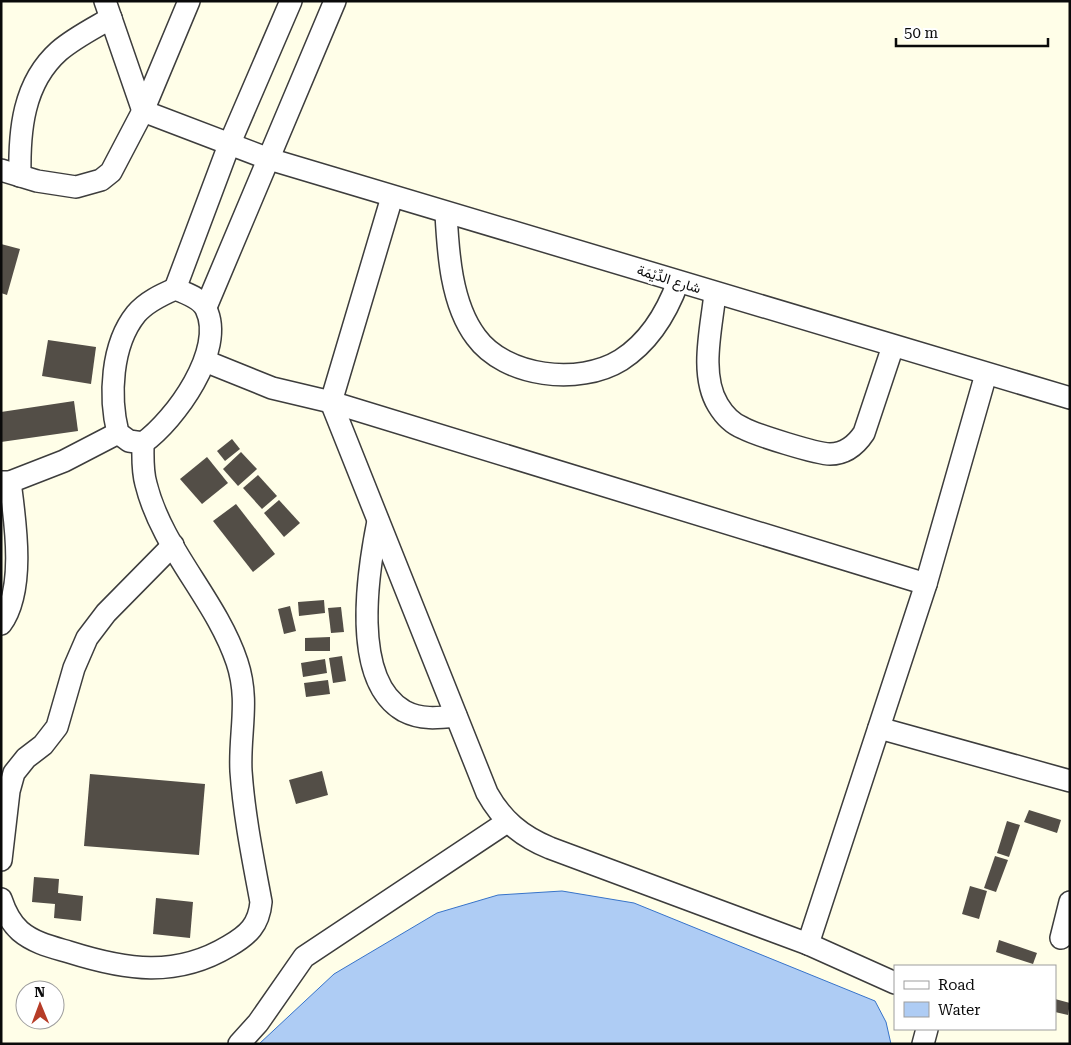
<svg xmlns="http://www.w3.org/2000/svg" width="1071" height="1045" viewBox="0 0 1071 1045" font-family="'Roboto Serif',Vazirmatn,serif">
	<style>
		.water { fill: #aeccf4; stroke: #3773c9 }
		.building { fill: #534e47 }
		.lines { fill: none; stroke-linecap: round; stroke-linejoin: round }
		.minor-casing { stroke: #3d3d3d; stroke-width: 24 }
		.minor { stroke: #fff; stroke-width: 21 }
		.labels { text-anchor: middle; dominant-baseline: central; stroke-width: 5; stroke-linejoin: round; paint-order: stroke }
		.street-label { font-size: 14px; fill: #0a0a0a; stroke: #fff }
	</style>
	<rect width="100%" height="100%" fill="#fffee8"/>
	<path class="water" d="M562 891 634 903 875 1001 886 1022 891 1044H259L334 974 437 913 498 895Z"/>
	<g class="building">
		<path d="M1 244 20 249 7 295 1 293Z"/>
		<path d="M48 340 96 347 91 384 42 376Z"/>
		<path d="M74 401 78 431 1 442V412Z"/>
		<path d="M232 439 240 449 225 461 217 451Z"/>
		<path d="M241 452 257 469 238 486 223 469Z"/>
		<path d="M207 457 228 483 202 504 180 479Z"/>
		<path d="M258 475 277 496 262 509 243 488Z"/>
		<path d="M279 500 300 523 284 537 264 513Z"/>
		<path d="M236 504 275 554 253 572 213 521Z"/>
		<path d="M324 600 325 613 299 616 298 602Z"/>
		<path d="M290 606 296 631 284 634 278 609Z"/>
		<path d="M341 607 344 632 331 633 328 608Z"/>
		<path d="M330 637V651H305V638Z"/>
		<path d="M342 656 346 681 333 683 329 658Z"/>
		<path d="M325 659 327 673 303 677 301 663Z"/>
		<path d="M328 680 330 694 306 697 304 683Z"/>
		<path d="M322 771 328 795 296 804 289 780Z"/>
		<path d="M90 774 205 784 199 855 84 846Z"/>
		<path d="M1029 810 1061 820 1057 833 1024 822Z"/>
		<path d="M1007 821 1020 825 1009 857 997 853Z"/>
		<path d="M995 856 1008 860 996 892 984 888Z"/>
		<path d="M34 877 59 879 58 893 83 896 81 921 54 918 55 904 32 902Z"/>
		<path d="M970 886 987 891 979 919 962 914Z"/>
		<path d="M156 898 193 902 190 938 153 934Z"/>
		<path d="M999 940 1037 953 1033 964 996 952Z"/>
		<path d="M1055 999 1070 1003 1068 1015 1055 1012Z"/>
	</g>
	<g class="lines">
		<g class="minor-casing">
			<g id="minor">
				<path d="M105 1 143 111 269 159 1070 398"/>
				<path d="M1 170 37 181 76 187 101 180 111 172 143 111 189 1"/>
				<path d="M20 176C19 131 23 83 59 51 74 38 94 28 111 18"/>
				<path d="M392 197 331 402 487 793C502 820 521 836 550 848L808 944 895 983"/>
				<path d="M446 213C448 252 451 304 476 337 505 377 579 386 621 360 649 342 667 312 678 282"/>
				<path d="M175 289C186 293 201 298 206 309 226 350 175 420 143 443L129 441 118 433C109 397 111 345 136 314 146 302 161 295 175 289Z"/>
				<path d="M175 289 229 145 291 1"/>
				<path d="M715 293C712 326 699 374 718 405 724 415 733 424 743 428 756 435 817 454 830 454 845 454 856 445 864 433L893 346"/>
				<path d="M206 307 335 1"/>
				<path d="M205 361 272 388 331 402 926 584"/>
				<path d="M1 482H10L64 461 118 433"/>
				<path d="M378 521C368 571 350 680 404 711 421 720 438 718 456 716"/>
				<path d="M1 624C26 590 15 520 10 482"/>
				<path d="M879 728 1070 781"/>
				<path d="M1 860 9 791 14 773 26 758 43 745 57 727 74 668 87 638 106 613 173 545"/>
				<path d="M1 899C5 911 11 923 20 931 34 943 52 947 69 952 126 970 176 978 229 946 248 935 259 925 261 902 253 859 244 815 241 771 239 733 250 701 237 662 216 599 162 549 146 484 142 470 143 457 143 443"/>
				<path d="M1061 938 1070 902"/>
				<path d="M808 944 926 584 986 374"/>
				<path d="M239 1044 258 1023 304 957 507 822"/>
				<path d="M923 1044 927 1029"/>
			</g>
		</g>
		<use href="#minor" class="minor"/>
	</g>
	<g class="labels">
		<g class="street-label">
			<text transform="translate(669 279) rotate(17)">شارع الدِّيْمَة</text>
		</g>
	</g>
	<rect width="1071" height="1045" fill="none" stroke="#0a0a0a" stroke-width="5"/>
	<rect x="894" y="965" width="162" height="65" fill="#ffffff" stroke="#9d9d9d"/>
	<rect x="904" y="981" width="25" height="8" fill="#ffffff" stroke="#9d9d9d"/>
	<text x="938" y="990" font-size="15" fill="#0a0a0a">Road</text>
	<rect x="904" y="1002" width="25" height="15" fill="#aeccf4" stroke="#9d9d9d"/>
	<text x="938" y="1015" font-size="15" fill="#0a0a0a">Water</text>
	<g transform="translate(40 1005) rotate(359)"><circle r="24" fill="#ffffff" stroke="#9d9d9d"/>
	<path d="M0-4L9 19L0 12L-9 19Z" fill="#b63c27"/>
	<text y="-8" font-size="14" font-weight="bold" text-anchor="middle" fill="#0a0a0a">N</text>
	</g>
	<path d="M896 38v8h152v-8" fill="none" stroke="#0a0a0a" stroke-width="2.5"/>
	<text x="904" y="38" font-size="15" fill="#0a0a0a" stroke="#ffffff" stroke-width="4" paint-order="stroke">50 m</text>
</svg>
